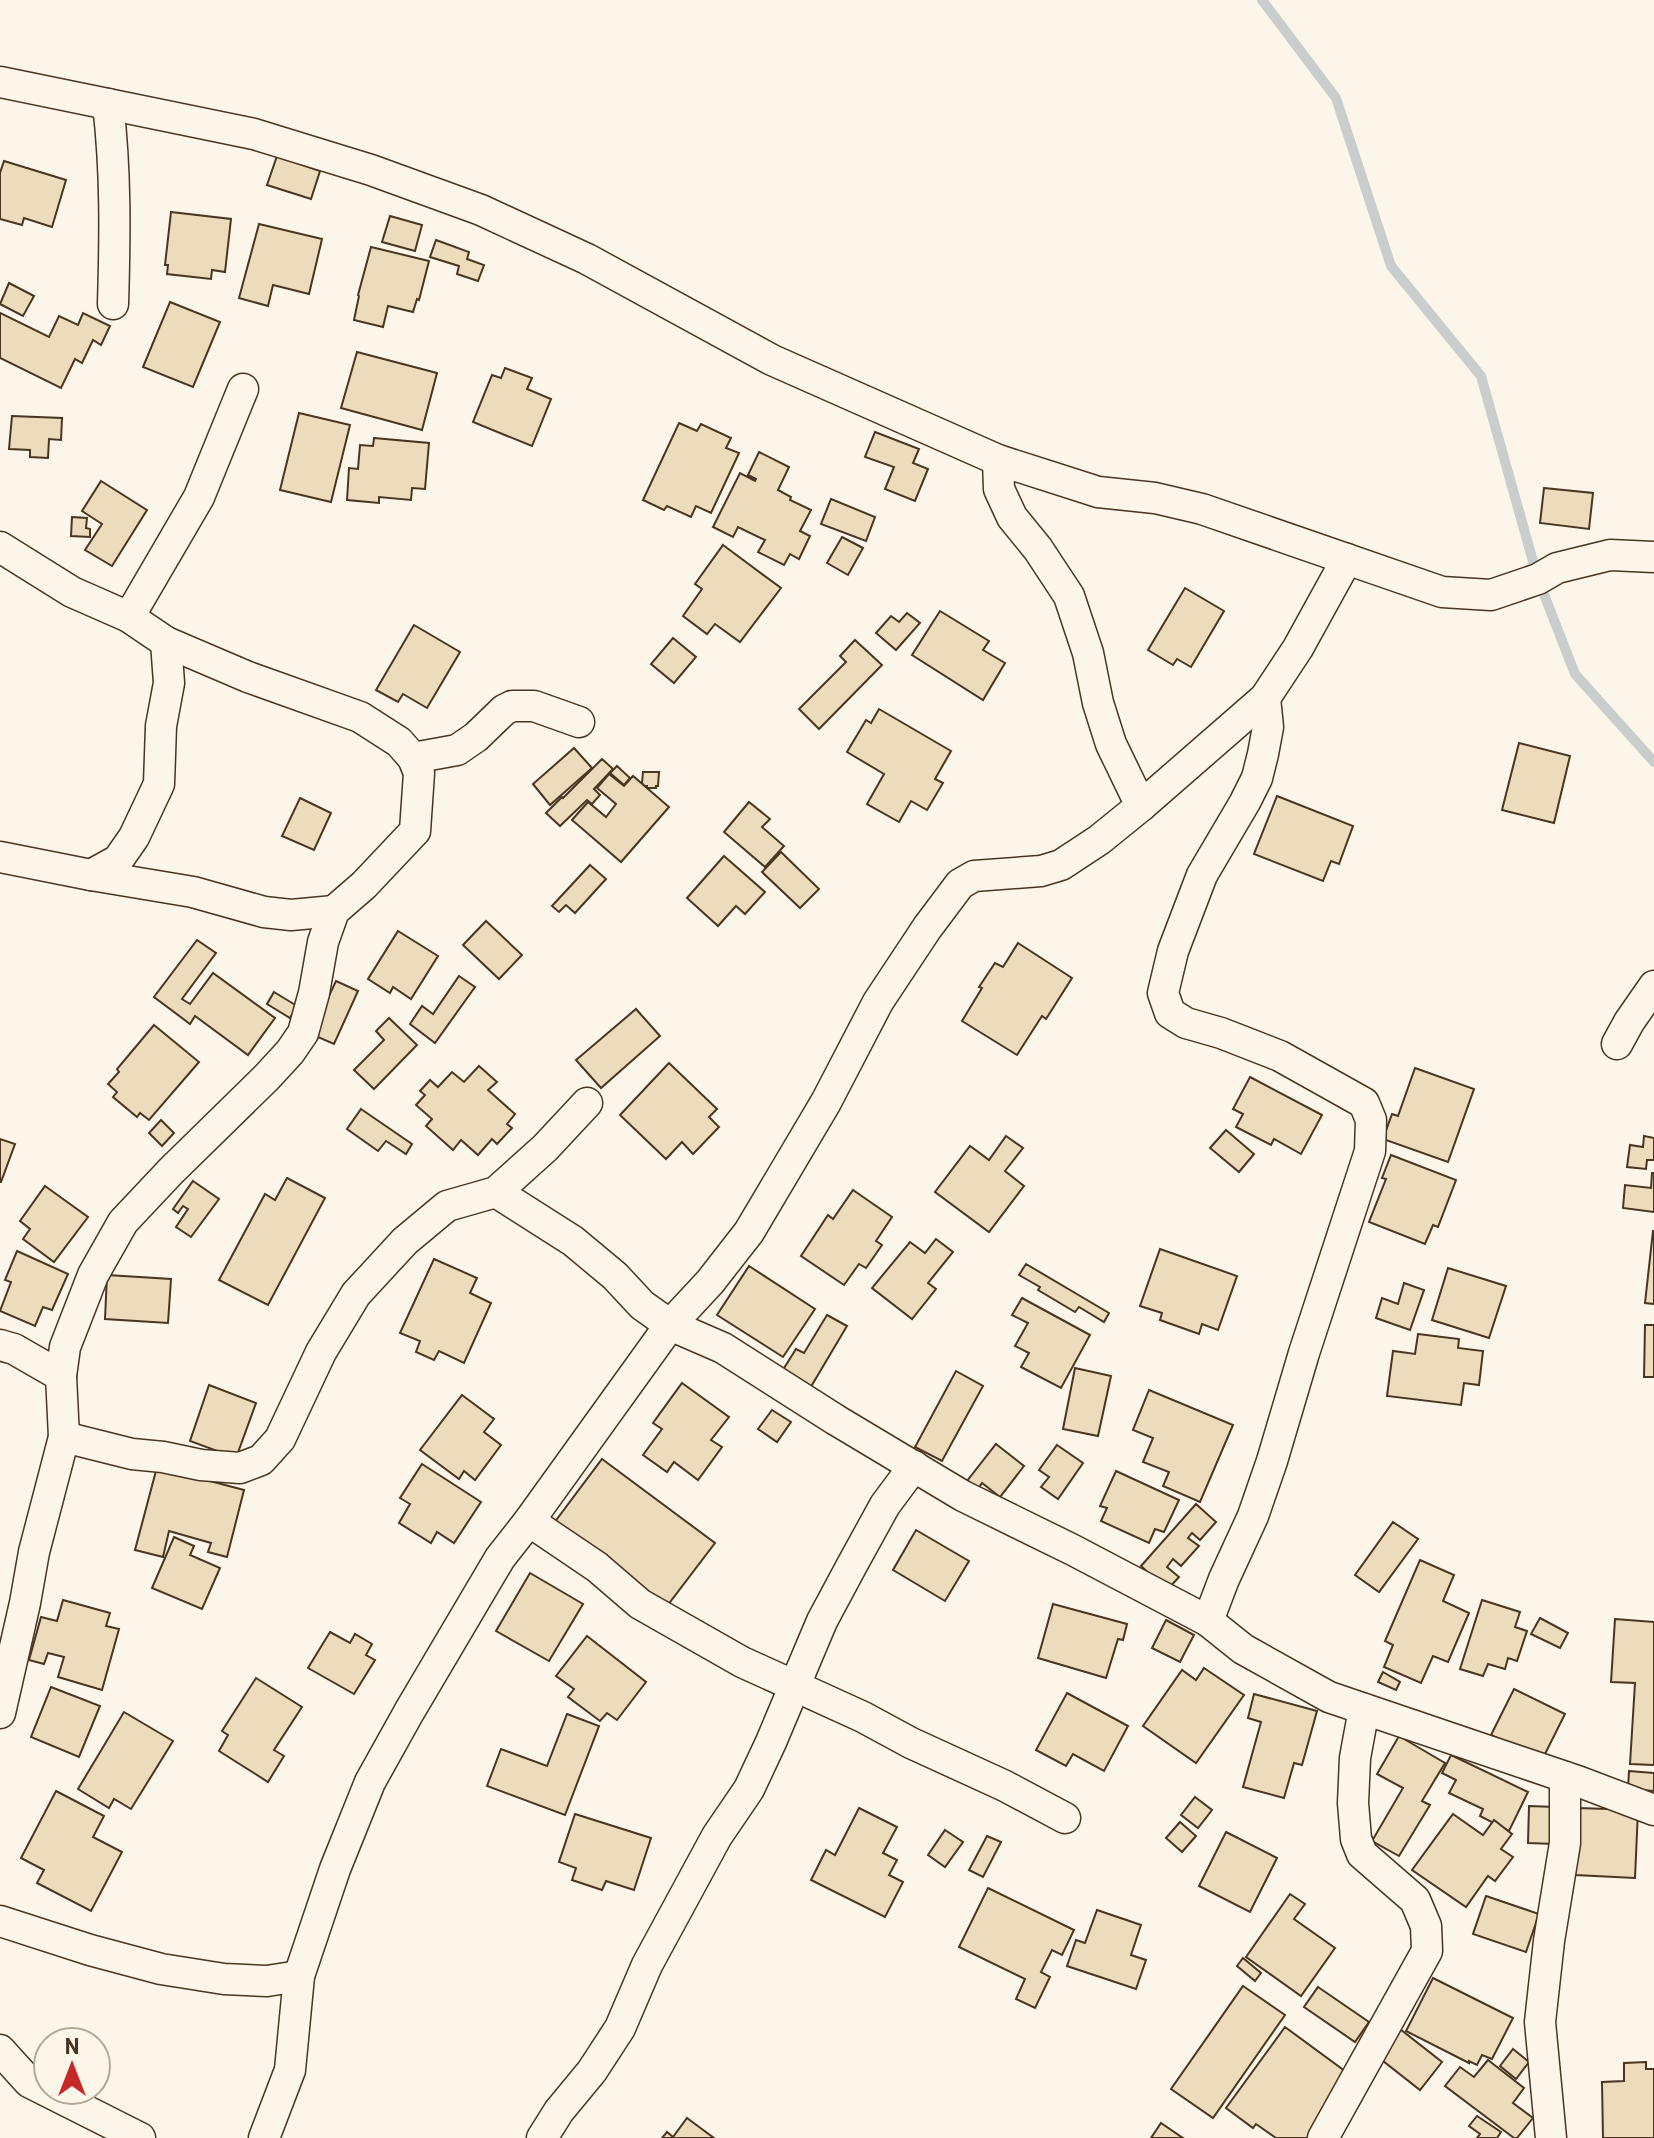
<svg xmlns="http://www.w3.org/2000/svg" width="1654" height="2138" viewBox="0 0 1654 2138" font-family="Barlow,sans-serif">
	<style>
		.lines { fill: none; stroke-linecap: round; stroke-linejoin: round }
		.stream { stroke: #c9cecd; stroke-width: 10 }
		.building { fill: #ecdcbc; stroke: #4a3520; stroke-width: 2 }
		.street-casing { stroke: #4a3520; stroke-width: 33 }
		.street { stroke: #fbf6e9; stroke-width: 30 }
	</style>
	<rect width="100%" height="100%" fill="#fbf6e9"/>
	<g class="lines">
		<path class="stream" d="M1262 0 1336 98 1391 266 1481 376 1538 579 1575 674 1654 762"/>
	</g>
	<g class="building">
		<path d="M277 156 320 171 311 199 267 185Z"/>
		<path d="M4 161 66 180 52 227 24 218 22 225 0 219V173Z"/>
		<path d="M171 212 231 219 225 272 212 270 211 279 167 274 168 265H165Z"/>
		<path d="M390 216 422 225 415 251 382 242Z"/>
		<path d="M259 224 322 239 309 294 273 285 268 306 239 298Z"/>
		<path d="M436 240 469 252 467 259 484 265 478 281 457 274 459 266 430 257Z"/>
		<path d="M371 247 429 261 419 300 417 299 413 312 388 306 383 327 354 320 359 296 358 295Z"/>
		<path d="M9 283 34 296 23 316 0 304Z"/>
		<path d="M170 302 220 322 193 387 143 367Z"/>
		<path d="M0 313 49 337 59 316 78 325 83 313 110 326 101 345 93 340 82 363 75 359 61 388 0 358Z"/>
		<path d="M357 352 437 373 422 430 341 408Z"/>
		<path d="M505 368 532 378 527 389 551 399 532 446 473 422 492 375 501 378Z"/>
		<path d="M299 413 350 425 331 502 280 490Z"/>
		<path d="M12 416 62 418 61 440 49 439 48 458 30 457V450L9 449Z"/>
		<path d="M679 423 697 431 701 424 731 438 726 448 739 453 711 513 696 506 691 517 667 506 664 510 643 500Z"/>
		<path d="M875 432 919 449 913 463 928 469 915 501 885 489 894 467 865 457Z"/>
		<path d="M374 438 429 443 425 489 412 488 411 500 379 497V503L347 500 349 468 358 469 360 445 373 446Z"/>
		<path d="M759 452 789 467 778 490 791 497 790 500 811 510 800 531 810 536 799 559 790 554 784 565 758 552 765 540 738 527 733 537 713 527 740 473 755 481 756 479 748 475Z"/>
		<path d="M101 481 147 510 112 566 85 550 102 524 82 511Z"/>
		<path d="M1544 488 1593 493 1589 529 1540 523Z"/>
		<path d="M831 499 875 517 866 541 821 524Z"/>
		<path d="M72 517 87 518 86 528 90 529V537L71 536Z"/>
		<path d="M842 537 863 548 848 575 827 563Z"/>
		<path d="M723 545 781 588 740 642 715 624 707 634 683 616 702 589 695 584Z"/>
		<path d="M1185 588 1224 611 1191 667 1177 659 1173 665 1148 650Z"/>
		<path d="M940 611 989 641 983 650 1005 663 983 700 912 655Z"/>
		<path d="M907 613 920 623 896 650 876 633 891 616 899 622Z"/>
		<path d="M414 625 460 652 427 708 403 694 398 702 376 690Z"/>
		<path d="M673 638 696 657 674 683 651 664Z"/>
		<path d="M855 640 882 665 819 729 799 709 846 662 840 656Z"/>
		<path d="M879 709 951 751 935 779 943 783 927 810 911 801 899 822 867 804 884 774 847 752 866 720 871 723Z"/>
		<path d="M1519 743 1570 756 1554 823 1502 810Z"/>
		<path d="M574 748 592 768 550 805 533 784Z"/>
		<path d="M602 759 613 769 594 789 600 795 592 804 587 800 560 826 546 813 562 797 563 798Z"/>
		<path d="M617 766 630 778 624 785 610 773Z"/>
		<path d="M643 772H659L658 786H656V788H647V786H644L642 783Z"/>
		<path d="M609 774 624 786 633 776 669 807 621 862 572 820 588 802 606 817 616 804 597 788Z"/>
		<path d="M1277 796 1353 826 1339 864 1331 861 1323 881 1254 854Z"/>
		<path d="M300 798 331 813 314 850 282 836Z"/>
		<path d="M749 802 770 819 762 827 784 846 765 867 724 832Z"/>
		<path d="M781 852 819 889 800 908 762 872Z"/>
		<path d="M724 856 765 892 745 914 736 906 718 926 687 898Z"/>
		<path d="M590 865 606 879 575 913 566 905 559 912 552 906Z"/>
		<path d="M486 921 522 955 499 979 463 945Z"/>
		<path d="M398 931 438 956 411 999 393 987 390 993 368 979Z"/>
		<path d="M197 940 216 953 182 999 190 1004 213 973 275 1018 248 1055 195 1016 190 1024 154 997Z"/>
		<path d="M1018 943 1072 978 1046 1019 1042 1016 1017 1055 962 1021 982 988 979 987 995 963 1003 967Z"/>
		<path d="M459 976 475 987 435 1043 410 1024 422 1006 433 1014Z"/>
		<path d="M336 981 358 991 334 1044 311 1034Z"/>
		<path d="M274 992 297 1006 290 1018 267 1004Z"/>
		<path d="M636 1009 660 1036 601 1088 576 1060Z"/>
		<path d="M389 1018 417 1045 374 1089 354 1070 384 1040 376 1031Z"/>
		<path d="M154 1025 199 1062 149 1120 140 1113 137 1117 113 1097 117 1092 108 1084 119 1072 117 1069Z"/>
		<path d="M669 1063 717 1109 709 1117 719 1127 693 1154 682 1142 666 1159 620 1115Z"/>
		<path d="M479 1066 497 1082 488 1090 515 1114 507 1124 512 1128 497 1144 492 1139 478 1155 461 1140 453 1150 426 1126 432 1119 416 1105 425 1095 420 1091 430 1080 438 1087 452 1072 464 1082Z"/>
		<path d="M1415 1068 1474 1089 1448 1162 1383 1139 1392 1114 1398 1116Z"/>
		<path d="M1250 1077 1322 1115 1301 1154 1274 1139 1271 1145 1236 1127 1243 1114 1233 1109Z"/>
		<path d="M361 1109 412 1144 406 1154 386 1141 378 1151 347 1129Z"/>
		<path d="M161 1120 174 1133 162 1146 149 1133Z"/>
		<path d="M1226 1130 1254 1154 1239 1172 1210 1148Z"/>
		<path d="M1006 1136 1023 1148 1005 1171 1024 1186 989 1232 935 1192 970 1146 989 1160Z"/>
		<path d="M1644 1136 1654 1138V1160H1647L1646 1169 1627 1167 1630 1145 1643 1147Z"/>
		<path d="M0 1139 15 1144 1 1182H0Z"/>
		<path d="M1391 1155 1456 1180 1438 1227 1433 1225 1425 1244 1369 1222 1386 1179 1382 1178Z"/>
		<path d="M1652 1173H1654V1212L1623 1208 1625 1185 1651 1188Z"/>
		<path d="M287 1178 325 1198 268 1305 219 1280 265 1194 275 1200Z"/>
		<path d="M193 1181 219 1199 191 1237 176 1227 188 1209 183 1206 178 1213 173 1209Z"/>
		<path d="M45 1186 88 1217 54 1262 23 1239 30 1229 20 1221Z"/>
		<path d="M853 1190 892 1217 876 1241 882 1245 866 1268 859 1264 844 1285 801 1256 828 1215 833 1219Z"/>
		<path d="M1653 1231H1654V1304L1645 1303Z"/>
		<path d="M936 1239 953 1252 928 1283 936 1289 912 1319 872 1288 910 1242 925 1253Z"/>
		<path d="M1160 1249 1237 1276 1218 1330 1202 1324 1199 1334 1160 1320 1162 1313 1140 1306Z"/>
		<path d="M17 1251 68 1274 52 1310 43 1307 35 1326 0 1311 11 1282 5 1280Z"/>
		<path d="M434 1259 477 1278 470 1293 491 1303 464 1363 439 1351 434 1360 416 1352 420 1341 400 1333Z"/>
		<path d="M1026 1264 1109 1313 1104 1322 1079 1307 1075 1312 1038 1290 1040 1287 1019 1275Z"/>
		<path d="M749 1266 815 1309 783 1357 717 1315Z"/>
		<path d="M1448 1268 1506 1286 1489 1338 1432 1320Z"/>
		<path d="M107 1275 171 1279 168 1323 105 1319Z"/>
		<path d="M1404 1283 1424 1290 1410 1330 1376 1318 1382 1298 1398 1304Z"/>
		<path d="M1022 1298 1090 1335 1061 1388 1021 1367 1029 1353 1015 1346 1028 1323 1012 1315Z"/>
		<path d="M827 1315 847 1326 809 1390 781 1373 796 1349 804 1353Z"/>
		<path d="M1645 1325H1654V1377H1644Z"/>
		<path d="M1418 1334 1459 1339 1458 1348 1483 1351 1479 1385 1464 1383 1461 1405 1387 1396 1393 1351 1415 1354Z"/>
		<path d="M1075 1368 1111 1376 1098 1436 1063 1429Z"/>
		<path d="M956 1371 983 1386 942 1461 915 1447Z"/>
		<path d="M682 1383 729 1417 711 1440 722 1447 698 1480 674 1462 667 1472 643 1455 662 1429 653 1423Z"/>
		<path d="M209 1385 256 1403 236 1458 190 1441Z"/>
		<path d="M1149 1390 1233 1425 1200 1502 1163 1486 1169 1472 1143 1462 1153 1438 1133 1430Z"/>
		<path d="M462 1395 494 1419 484 1432 501 1445 475 1480 464 1471 459 1479 420 1450Z"/>
		<path d="M772 1410 791 1422 777 1442 758 1429Z"/>
		<path d="M996 1444 1024 1466 1000 1497 982 1483 978 1489 967 1481Z"/>
		<path d="M1057 1445 1083 1463 1058 1499 1041 1487 1049 1477 1039 1470Z"/>
		<path d="M602 1459 715 1543 667 1606 554 1523Z"/>
		<path d="M422 1464 481 1502 454 1543 437 1532 431 1543 399 1523 410 1504 400 1498Z"/>
		<path d="M157 1467 244 1490 227 1557 208 1552 211 1543 169 1531 163 1557 135 1550Z"/>
		<path d="M1116 1471 1179 1500 1164 1532 1155 1529 1149 1543 1101 1521 1107 1508 1100 1506Z"/>
		<path d="M1196 1504 1216 1522 1200 1540 1192 1533 1188 1538 1199 1546 1181 1566 1173 1559 1167 1567 1179 1577 1167 1590 1141 1566Z"/>
		<path d="M1393 1522 1418 1539 1379 1592 1355 1575Z"/>
		<path d="M916 1530 969 1561 945 1601 893 1570Z"/>
		<path d="M174 1537 194 1546 190 1555 220 1568 202 1609 152 1588Z"/>
		<path d="M1420 1560 1454 1575 1443 1601 1469 1613 1448 1662 1433 1656 1421 1683 1384 1667 1393 1645 1385 1641Z"/>
		<path d="M530 1573 583 1604 549 1661 496 1631Z"/>
		<path d="M63 1600 110 1613 106 1626 119 1629 102 1690 58 1677 64 1657 48 1653 44 1664 29 1660 41 1617 57 1621Z"/>
		<path d="M1482 1600 1520 1612 1515 1627 1527 1631 1517 1661 1508 1658 1505 1669 1488 1664 1483 1676 1460 1669Z"/>
		<path d="M1053 1604 1127 1624 1123 1640 1118 1639 1106 1678 1038 1658Z"/>
		<path d="M1540 1618 1568 1633 1560 1648 1531 1634Z"/>
		<path d="M1615 1619 1654 1622V1765L1630 1764 1635 1683 1611 1682Z"/>
		<path d="M1166 1620 1194 1635 1180 1662 1152 1648Z"/>
		<path d="M330 1632 350 1643 355 1634 372 1644 366 1655 375 1660 354 1694 308 1668Z"/>
		<path d="M587 1636 646 1682 617 1720 607 1713 600 1721 568 1697 574 1689 556 1676Z"/>
		<path d="M1204 1668 1244 1695 1196 1763 1143 1726 1182 1670 1196 1680Z"/>
		<path d="M1383 1672 1400 1682 1396 1690 1378 1682Z"/>
		<path d="M256 1678 302 1707 274 1750 284 1756 268 1782 219 1751 228 1735 222 1731Z"/>
		<path d="M51 1687 100 1706 79 1757 31 1737Z"/>
		<path d="M1514 1689 1565 1714 1542 1760 1491 1735Z"/>
		<path d="M1067 1693 1128 1726 1104 1771 1073 1754 1066 1766 1036 1750Z"/>
		<path d="M1254 1694 1317 1711 1302 1765 1294 1763 1284 1798 1243 1787 1261 1722 1248 1718Z"/>
		<path d="M124 1712 173 1741 131 1809 114 1799 109 1808 78 1789Z"/>
		<path d="M567 1714 599 1726 565 1815 487 1786 501 1749 547 1766Z"/>
		<path d="M1399 1736 1445 1763 1422 1801 1430 1805 1399 1856 1372 1841 1403 1788 1377 1774Z"/>
		<path d="M1451 1755 1528 1792 1509 1831 1480 1816 1483 1809 1449 1793 1456 1780 1442 1773Z"/>
		<path d="M1629 1771 1654 1773V1791L1628 1789Z"/>
		<path d="M56 1791 104 1816 93 1837 122 1852 91 1911 37 1883 44 1870 21 1858Z"/>
		<path d="M1195 1797 1212 1810 1198 1828 1181 1815Z"/>
		<path d="M1529 1806 1555 1807V1844L1528 1843Z"/>
		<path d="M859 1808 897 1827 883 1853 897 1860 889 1875 903 1882 885 1917 811 1880 826 1850 835 1855Z"/>
		<path d="M1578 1808 1638 1810 1635 1878 1575 1875Z"/>
		<path d="M575 1814 651 1838 634 1890 606 1881 602 1890 572 1880 576 1868 559 1862Z"/>
		<path d="M1453 1814 1483 1835 1494 1820 1512 1834 1501 1849 1513 1857 1495 1881 1488 1876 1466 1907 1412 1870Z"/>
		<path d="M1180 1822 1196 1836 1182 1852 1166 1838Z"/>
		<path d="M945 1830 963 1842 945 1867 928 1855Z"/>
		<path d="M1226 1832 1277 1858 1250 1912 1199 1886Z"/>
		<path d="M987 1836 1001 1842 983 1877 969 1870Z"/>
		<path d="M988 1888 1074 1930 1062 1955 1052 1950 1041 1972 1050 1977 1035 2008 1016 1999 1025 1979 959 1947Z"/>
		<path d="M1290 1894 1305 1904 1294 1919 1335 1948 1301 1996 1246 1957Z"/>
		<path d="M1486 1896 1539 1914 1526 1952 1473 1934Z"/>
		<path d="M1097 1910 1141 1925 1131 1955 1146 1960 1136 1989 1067 1966 1076 1940 1085 1943Z"/>
		<path d="M1243 1958 1261 1973 1255 1981 1237 1966Z"/>
		<path d="M1433 1978 1513 2018 1492 2059 1482 2055 1477 2065 1469 2061V2063L1406 2031Z"/>
		<path d="M1243 1986 1285 2015 1213 2118 1171 2089Z"/>
		<path d="M1318 1987 1369 2022 1355 2042 1304 2007Z"/>
		<path d="M1285 2027 1353 2077 1307 2138H1276L1256 2124 1253 2128 1226 2108Z"/>
		<path d="M1400 2029 1442 2062 1420 2090 1378 2057Z"/>
		<path d="M1513 2049 1529 2062 1516 2079 1500 2066Z"/>
		<path d="M1488 2060 1524 2088 1513 2103 1533 2118 1517 2138H1514L1445 2086 1460 2067 1474 2077Z"/>
		<path d="M1646 2062V2069H1654V2138H1603L1602 2082 1624 2081V2063Z"/>
		<path d="M1477 2116 1501 2132 1497 2138H1477L1480 2134 1469 2126Z"/>
		<path d="M687 2118 714 2138H662L667 2132 673 2137Z"/>
		<path d="M1161 2123 1183 2138H1151Z"/>
	</g>
	<g class="lines">
		<g class="street-casing">
			<g id="street">
				<path d="M0 82 254 134 371 170 481 210 587 259 772 360 998 460 1098 492 1155 498 1202 509 1442 592 1491 595 1538 579 1557 568 1610 555 1654 557"/>
				<path d="M108 104C116 171 115 237 113 304"/>
				<path d="M998 460 999 489 1012 517 1038 549 1069 596 1088 653 1098 703 1111 744 1141 806"/>
				<path d="M0 547 72 592 129 617 166 642 248 677 360 717 399 742 413 758 419 773 415 831 364 885 334 911 323 942 314 993 303 1033 290 1052 266 1078 171 1171 123 1222 93 1275 65 1347 61 1376"/>
				<path d="M129 617 199 497 243 389"/>
				<path d="M413 758 457 750 476 737 504 710 512 706H534L579 722"/>
				<path d="M0 857 91 875 118 860 134 837 159 784 161 726 169 683 166 642"/>
				<path d="M91 875 193 892 264 912 291 915 334 911"/>
				<path d="M1617 1044 1629 1022 1654 986"/>
				<path d="M496 1192 573 1241 615 1276 642 1305 670 1325 723 1348 836 1420 963 1496 1073 1550 1208 1621 1243 1649 1329 1697 1580 1782 1654 1810"/>
				<path d="M0 1345 14 1349 61 1376 64 1437 34 1552 25 1603 0 1713"/>
				<path d="M64 1437 132 1454 163 1457 201 1465 240 1468 261 1460 280 1439 321 1352 356 1294 405 1241 447 1206 496 1192 545 1148 587 1103"/>
				<path d="M529 1521 597 1567 640 1604 742 1662 863 1717 911 1743 1005 1786 1065 1818"/>
				<path d="M1208 1621 1224 1579 1253 1516 1272 1461 1304 1353 1370 1151 1371 1120 1364 1103 1280 1056 1221 1033 1186 1023 1170 1013 1163 993 1173 951 1202 875 1245 802 1257 778 1263 754 1268 727 1265 698"/>
				<path d="M0 1921 90 1950 161 1969 224 1979 267 1981 299 1976"/>
				<path d="M0 2050 29 2082 140 2138"/>
				<path d="M264 2138 290 2070 299 1976 335 1869 370 1782 409 1712 500 1558 529 1521 670 1325 710 1282 749 1232 826 1102 878 1002 927 928 960 884 974 876 1041 871 1061 865 1099 840 1141 806 1265 698 1298 648 1347 559"/>
				<path d="M542 2138 559 2111 592 2071 620 2028 647 1965 717 1836 749 1789 771 1742 822 1621 852 1565 885 1505 914 1466"/>
				<path d="M1323 2138 1427 1951 1426 1926 1415 1900 1362 1854 1356 1839 1353 1803 1355 1758 1364 1709"/>
				<path d="M1551 2138 1540 2022 1549 1941 1565 1843V1777"/>
			</g>
		</g>
		<use href="#street" class="street"/>
	</g>
	<g transform="translate(72 2066)"><circle r="38" fill="#fbf6e9" stroke="#b4a999" stroke-width="2"/>
	<path d="M0-6L14 30L0 20L-14 30Z" fill="#c62828"/>
	<text y="-12" font-size="22" font-weight="bold" text-anchor="middle" fill="#4a3520">N</text>
	</g>
</svg>
